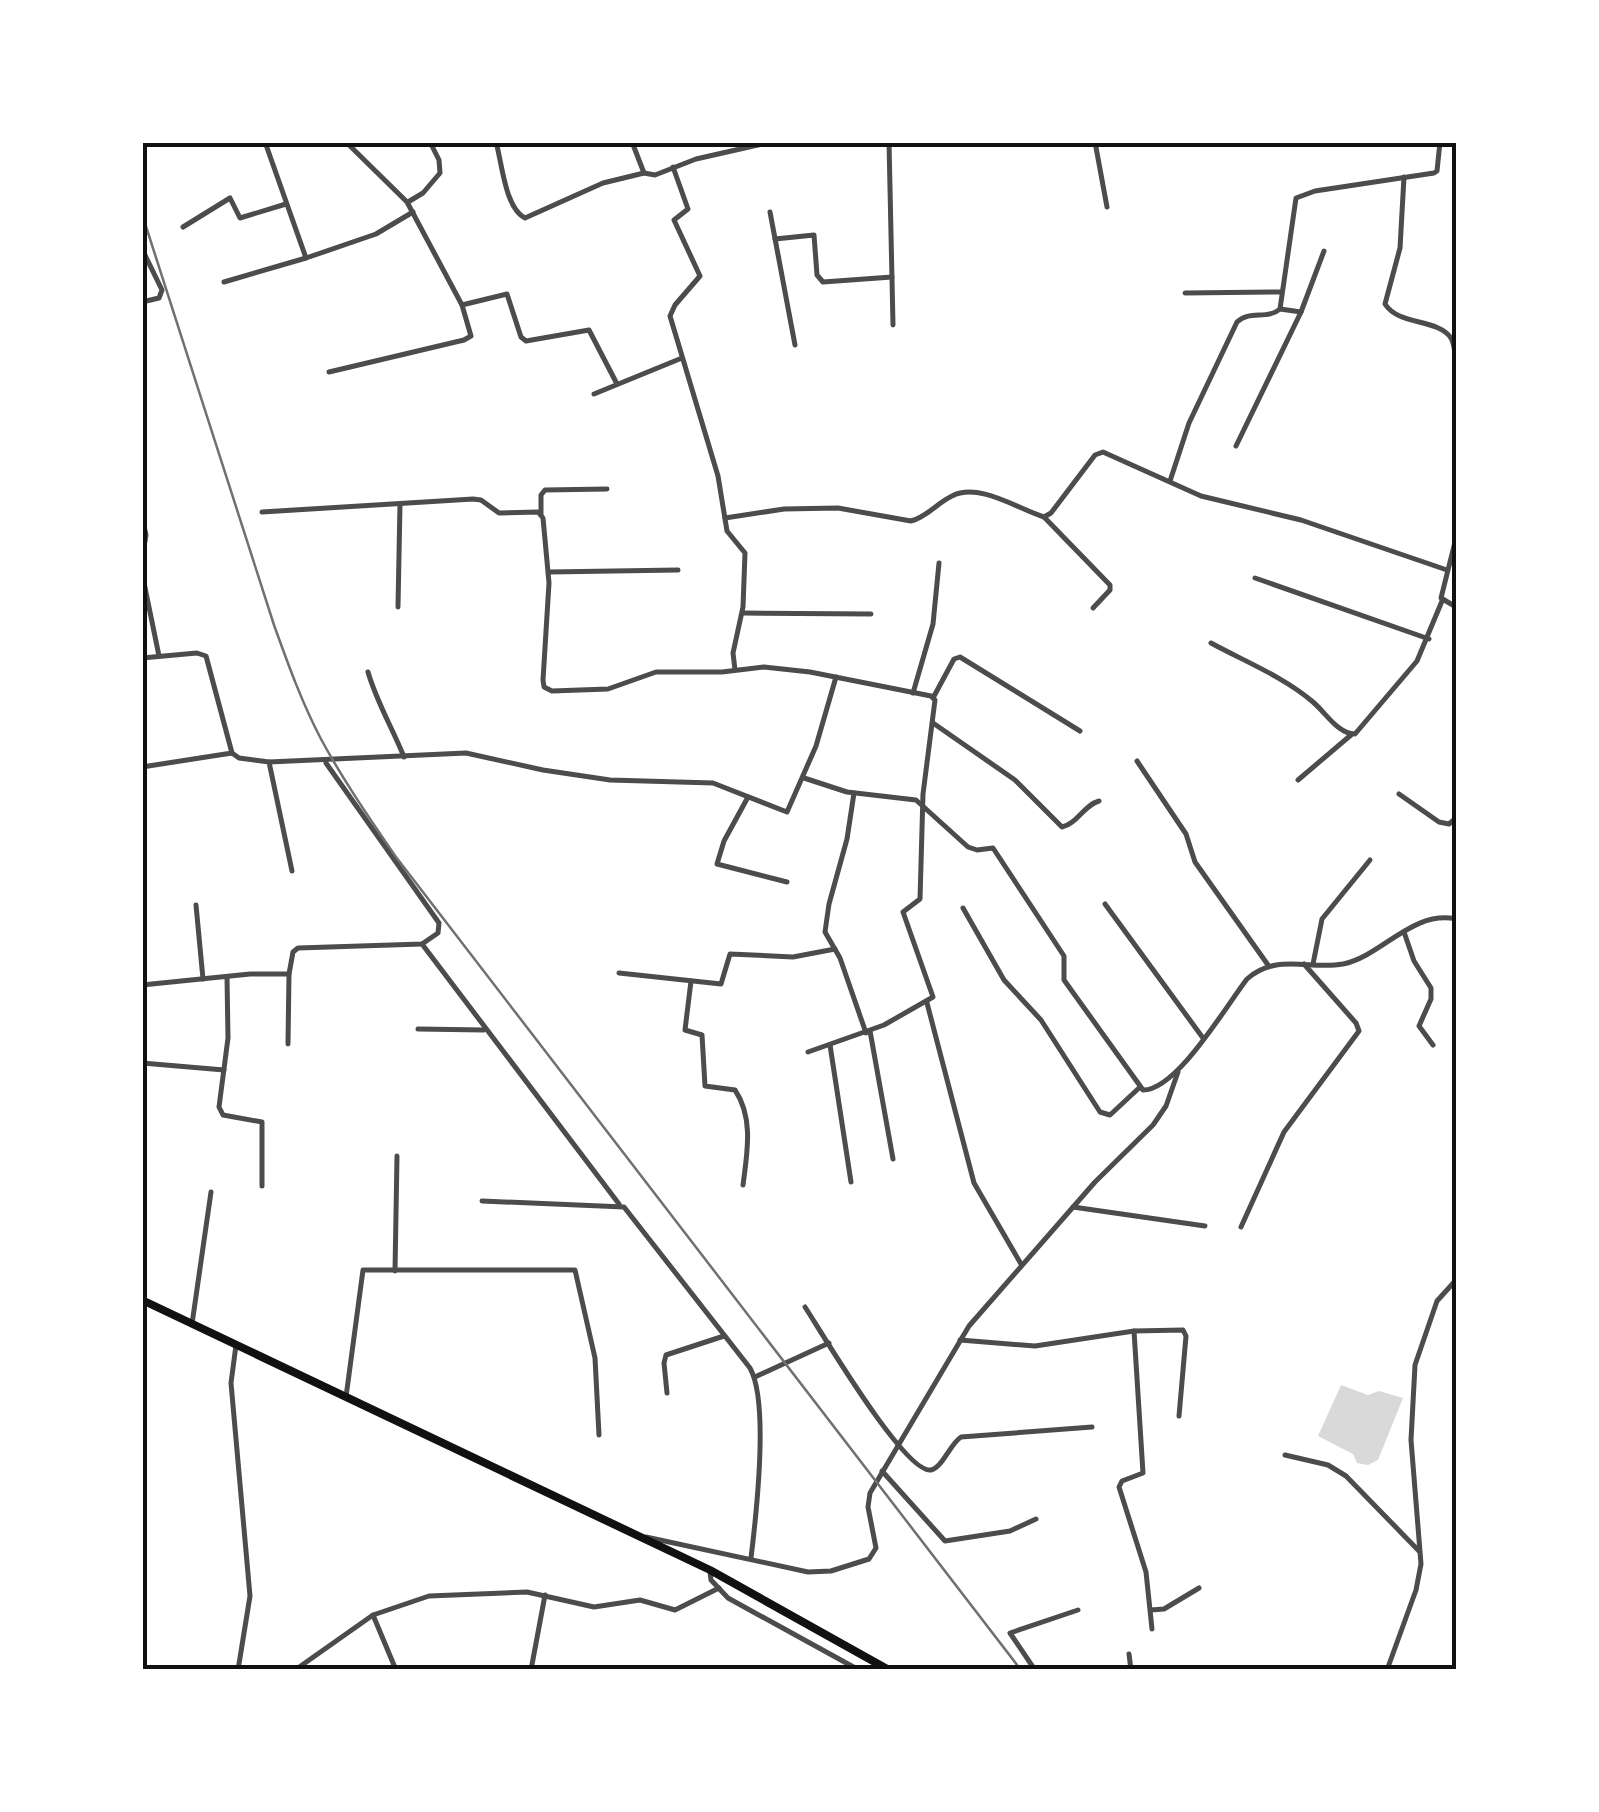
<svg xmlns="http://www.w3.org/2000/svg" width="1599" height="1812" viewBox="0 0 1599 1812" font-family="Rubik,sans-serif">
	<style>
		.water { fill: #d9d9d9 }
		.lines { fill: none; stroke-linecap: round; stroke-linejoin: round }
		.minor { stroke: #4c4c4c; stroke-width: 5 }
		.primary { stroke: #111; stroke-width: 8 }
		.rail { stroke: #707070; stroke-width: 2.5 }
		.neatline { fill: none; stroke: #111; stroke-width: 4 }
	</style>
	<rect width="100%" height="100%" fill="#fff"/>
	<path class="water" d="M1341 1385 1368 1395 1379 1391 1403 1398 1378 1460 1368 1465 1357 1463 1353 1454 1318 1436Z"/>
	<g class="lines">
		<g class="minor">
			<path d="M265 142 306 258 376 234 413 212"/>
			<path d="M496 142C502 163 505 208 525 218L603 183 644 173 655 175 696 159 771 142"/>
			<path d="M632 142 644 173"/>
			<path d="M889 142 893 325"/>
			<path d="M1095 142 1107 207"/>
			<path d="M673 167 688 209 674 220 700 276 675 305 670 316 718 476 727 531 745 553 743 607 733 653 735 670"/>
			<path d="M1404 177 1400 248 1385 304C1399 326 1437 318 1451 338 1455 345 1455 355 1456 363"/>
			<path d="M408 202 423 193 440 173 439 160 430 142"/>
			<path d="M770 212 795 345"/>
			<path d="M183 227 230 198 240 218 286 204"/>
			<path d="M775 239 814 235 817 275 823 282 892 277"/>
			<path d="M142 249 162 290 159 298 142 302"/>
			<path d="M224 282 306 258"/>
			<path d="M1185 293 1282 292"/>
			<path d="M462 305 507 294 521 337 526 341 589 330 617 384"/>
			<path d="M1280 309 1296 198 1315 191 1434 173 1437 171 1440 142"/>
			<path d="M329 372 464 340 471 336 462 305 407 202 346 142"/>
			<path d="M594 394 682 358"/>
			<path d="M1236 446 1301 312"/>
			<path d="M1170 481 1189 423 1237 322C1249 310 1268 320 1280 309L1301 312 1324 251"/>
			<path d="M262 512 473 499 481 500 499 513 538 512 543 518 549 583 543 680 544 687 552 691 608 689 656 672H722L764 667 810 672 931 696 935 700 923 794 920 899 903 912 933 997 884 1025 808 1052"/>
			<path d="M541 514V495L545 490 607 489"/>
			<path d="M142 517 146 535 142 558"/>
			<path d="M1044 517 1110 585V590L1093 608"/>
			<path d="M725 518 784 509 838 508 911 521C927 517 937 503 952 496 979 482 1018 509 1044 517L1051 513 1095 455 1103 452 1201 496 1301 520 1447 570"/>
			<path d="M1456 538 1441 598 1456 607"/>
			<path d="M549 572 678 570"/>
			<path d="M142 573 159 656"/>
			<path d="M1255 578 1429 639"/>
			<path d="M398 607 400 504"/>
			<path d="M743 613 871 614"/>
			<path d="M1211 643C1244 661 1284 677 1313 702 1326 713 1338 734 1355 734L1417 661 1442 601"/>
			<path d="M142 658 197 653 206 656 232 753 239 758 269 762 292 871"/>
			<path d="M368 672C377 703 392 727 404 757"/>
			<path d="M913 693 933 624 939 563"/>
			<path d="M933 698 954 659 960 657 1080 731"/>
			<path d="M933 723 1015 780 1062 827C1077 824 1084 805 1099 801"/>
			<path d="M1137 761 1186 834 1195 862 1268 965"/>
			<path d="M269 762 466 753 543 770 610 780 713 783 787 812 816 746 836 677"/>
			<path d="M142 767 232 753"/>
			<path d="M804 778 847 792 916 800 968 847 977 850 993 848 1064 956V980L1143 1090C1177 1090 1226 1006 1247 979 1276 953 1309 970 1343 964 1382 956 1412 910 1456 919"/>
			<path d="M1298 780 1351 735"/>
			<path d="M854 793 847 839 829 904 825 932 840 958 866 1033"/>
			<path d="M1399 794 1439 822 1449 824 1456 818"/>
			<path d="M748 797 724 841 717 864 787 882"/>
			<path d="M1105 904 1203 1038"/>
			<path d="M196 905 203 979"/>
			<path d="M963 908 1004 980 1041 1020 1100 1112 1110 1115 1139 1088"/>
			<path d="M1404 932 1414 961 1431 988V999L1419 1026 1433 1045"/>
			<path d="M422 944 619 1204"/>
			<path d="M1313 964 1322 919 1370 860"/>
			<path d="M619 973 721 984 730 954 793 957 835 949"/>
			<path d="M227 977 228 1038 219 1107 223 1115 262 1122V1186"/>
			<path d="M691 981 685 1030 702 1035 705 1086 735 1090C754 1118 747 1154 743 1185"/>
			<path d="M142 985 250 974H289L293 952 298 948 422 944 438 933 439 923 326 763"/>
			<path d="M927 1003 974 1183 1021 1264"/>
			<path d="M418 1029 484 1030"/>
			<path d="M870 1031 893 1159"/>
			<path d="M288 1044 289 974"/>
			<path d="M830 1045 851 1182"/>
			<path d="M142 1063 224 1070"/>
			<path d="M482 1201 624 1207 750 1368C769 1402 756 1517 751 1558"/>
			<path d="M1073 1207 1205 1226"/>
			<path d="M1241 1227 1284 1132 1359 1031 1356 1023 1304 964"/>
			<path d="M395 1271 397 1156"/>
			<path d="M805 1307C822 1333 905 1474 931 1470 943 1467 950 1444 961 1437L1092 1427"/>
			<path d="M192 1324 211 1192"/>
			<path d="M1134 1331 1143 1473 1122 1481 1119 1487 1146 1572 1152 1629"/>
			<path d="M960 1340 1035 1346 1134 1331 1183 1330 1186 1336 1179 1416"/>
			<path d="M236 1345 231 1383 250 1596 238 1670"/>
			<path d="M755 1377 829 1343"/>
			<path d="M667 1393 664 1363 666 1355 724 1336"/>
			<path d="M346 1397 363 1270H575L595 1358 599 1435"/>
			<path d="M1285 1455 1328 1465 1346 1476 1419 1551"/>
			<path d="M882 1471 945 1541 1010 1531 1036 1519"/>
			<path d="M646 1537 808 1572 831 1571 869 1559 876 1548 868 1507 870 1493 969 1326 1095 1182 1153 1125 1166 1106 1178 1072"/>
			<path d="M710 1572 711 1580 728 1598 859 1670"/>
			<path d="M1151 1610 1164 1609 1199 1588"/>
			<path d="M373 1615 396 1670"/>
			<path d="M1129 1654 1131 1670"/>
			<path d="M142 1668 187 1670"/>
			<path d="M295 1670 373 1615 429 1596 527 1592 594 1607 640 1600 675 1610 719 1588"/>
			<path d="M531 1670 545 1595"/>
			<path d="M1035 1670 1010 1633 1078 1610"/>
			<path d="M1387 1670 1416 1590 1421 1564 1411 1440 1415 1365 1437 1301 1456 1280"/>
		</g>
		<path class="primary" d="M142 1300 710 1570 889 1670"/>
		<path class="rail" d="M142 214 274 625C288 664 302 703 321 739 343 780 370 819 396 857L1021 1670"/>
	</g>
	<rect width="1599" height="1812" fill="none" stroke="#ffffff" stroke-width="290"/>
	<rect x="145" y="145" width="1309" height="1522" class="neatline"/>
</svg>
